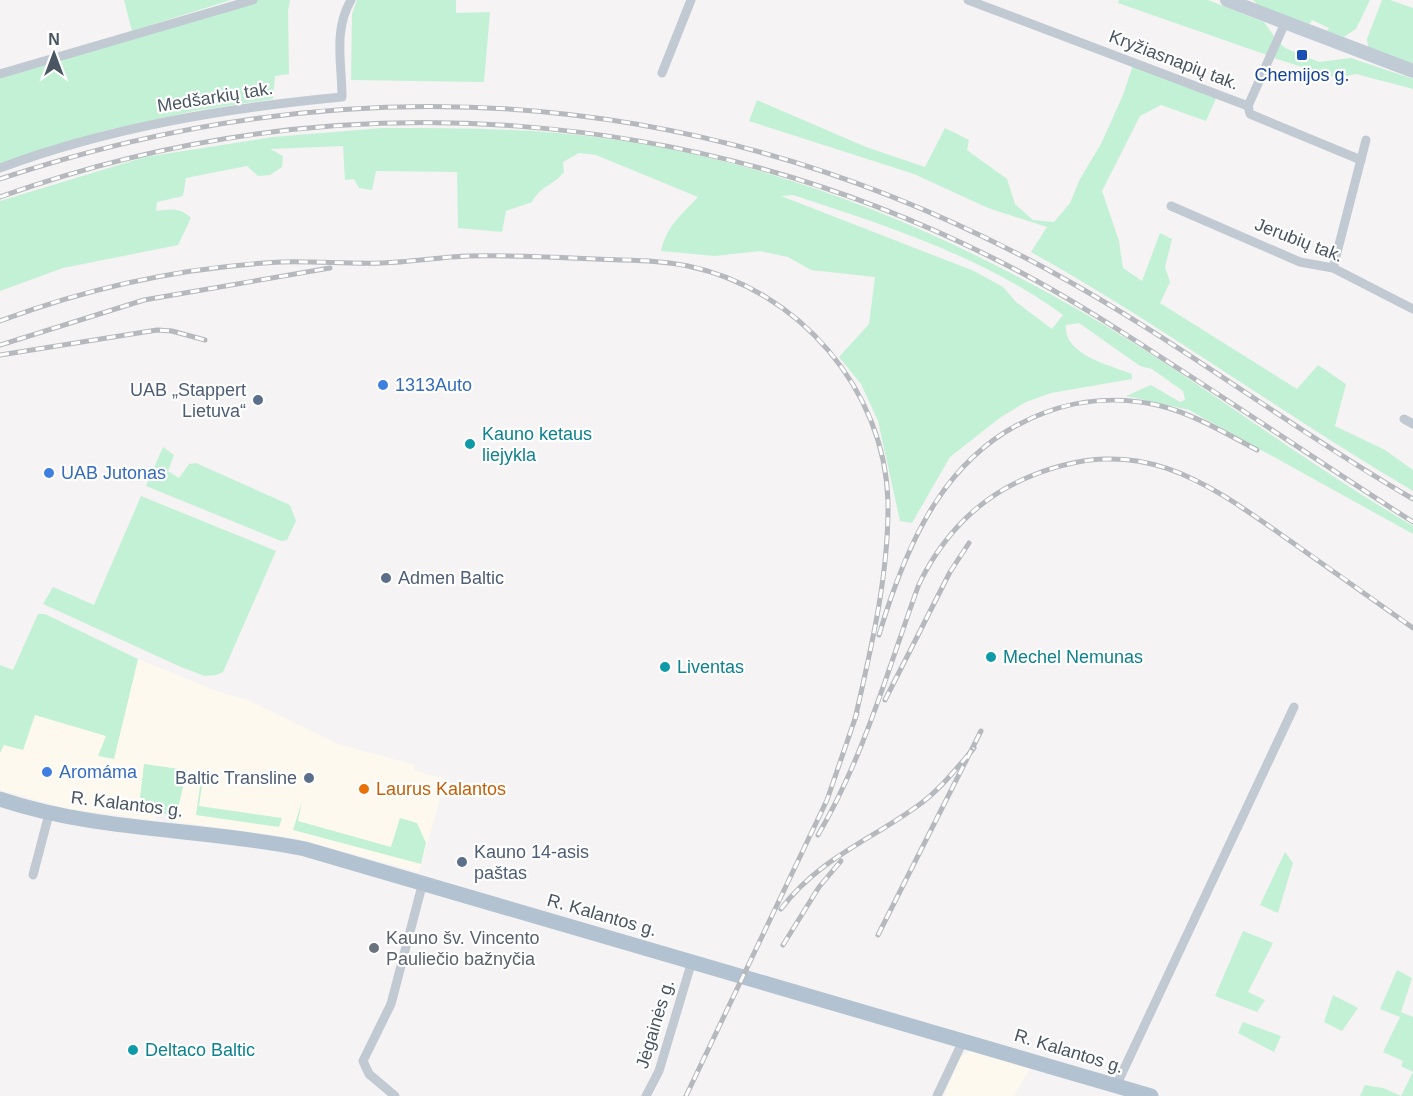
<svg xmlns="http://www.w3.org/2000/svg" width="1413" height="1096" viewBox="0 0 1413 1096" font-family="Arial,sans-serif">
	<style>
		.commercial { fill: #fdf9ef }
		.green { fill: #c3f1d5; fill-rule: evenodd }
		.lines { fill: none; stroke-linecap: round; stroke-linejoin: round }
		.street { stroke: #c1cad2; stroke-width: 9 }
		.secondary { stroke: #c1cbd6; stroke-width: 14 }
		.primary { stroke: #b3c2d1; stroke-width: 15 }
		.rail-casing { stroke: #b5b8bd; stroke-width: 5 }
		.rail { stroke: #fff; stroke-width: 3; stroke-dasharray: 9; stroke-linecap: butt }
		.transit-dot { fill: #1a4fb4; stroke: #fff; stroke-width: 2 }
		.shop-dot { fill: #3f7fe0; stroke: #fff; stroke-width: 2 }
		.service-dot { fill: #5c6f8a; stroke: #fff; stroke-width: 2 }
		.culture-dot { fill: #0f9aa8; stroke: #fff; stroke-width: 2 }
		.food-dot { fill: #e8710a; stroke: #fff; stroke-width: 2 }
		.worship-dot { fill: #6b7280; stroke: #fff; stroke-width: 2 }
		.labels { text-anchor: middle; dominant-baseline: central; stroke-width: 4.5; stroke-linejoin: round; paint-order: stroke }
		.street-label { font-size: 18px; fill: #4a5661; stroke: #fff }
		.transit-label { font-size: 18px; fill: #164399; stroke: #fff }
		.shop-label { font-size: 18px; fill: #366cbe; stroke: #fff; text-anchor: start }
		.service-label { font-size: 18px; fill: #4e5e75; stroke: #fff; text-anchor: end }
		.culture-label { font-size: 18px; fill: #0d838f; stroke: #fff; text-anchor: start }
		.food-label { font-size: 18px; fill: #c56008; stroke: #fff; text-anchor: start }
		.worship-label { font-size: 18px; fill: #5b616d; stroke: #fff; text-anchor: start }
	</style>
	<rect width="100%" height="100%" fill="#f5f3f3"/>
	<g class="commercial">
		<path d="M138 659 214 690 248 700 338 744 415 765 414 770 446 779 419 872 294 838 171 821 179 804 186 770 140 797 155 813 156 820 69 809 0 790V753L3 745 23 750 35 715 106 736 114 759Z"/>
		<path d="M971 1051 1030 1068 1014 1096H944L961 1056Z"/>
	</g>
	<g class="green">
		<path d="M124 0H231L132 31Z"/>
		<path d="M253 0H290L288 11 289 74 275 76 273 99 194 111 103 131 0 164V78Z"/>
		<path d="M357 0H456V13L490 12 484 82 351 80 352 14Z"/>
		<path d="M1119 0H1208L1264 22 1274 36 1267 55 1118 3Z"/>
		<path d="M1253 0H1370L1356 29 1344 37 1327 31 1329 28 1312 20 1310 24 1259 6Z"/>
		<path d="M1382 0H1390L1413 8V64L1368 47 1367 39Z"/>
		<path d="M1280 43 1285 48 1319 62 1351 58 1413 79V89L1356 74 1337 78 1274 58Z"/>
		<path d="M1134 62 1218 94 1206 121 1161 105 1140 116 1102 191 1119 241 1123 268 1142 281 1160 233 1172 239 1165 267 1170 282 1160 303 1297 389 1318 365 1346 384 1335 426 1385 450 1413 470V491C1284 415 1162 325 1031 252L1047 227 988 208 914 174 749 121 757 100 866 147 925 167 945 128 969 140 967 150 1007 179 1015 204 1033 220 1054 222 1070 203 1080 179 1101 144 1123 95Z"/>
		<path d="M382 128C441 128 499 128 557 133 747 149 926 221 1089 316 1200 381 1302 461 1413 526V534L1189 410 1126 396 1151 385 1180 402 1185 400 1183 391 1152 369 1140 366 1079 323 1066 325C1062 354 1111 366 1132 374V379L1051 393 1026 402 1001 417 950 457 912 523 900 521 878 421 861 384 839 357 869 324 875 277 811 270 788 257 760 251 715 256 661 251C666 227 682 214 698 197L596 155 579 153 563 162 564 172C554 185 540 186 532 202L506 211 502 232 458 228 457 172 376 171 372 190 359 188 354 179 345 180 343 146 270 149 283 156 282 167 270 175 258 176 247 166 186 178 183 196 157 202 156 211C169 209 181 207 191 218L178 245 63 268 0 291V201L145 157 273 137ZM793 195C885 225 984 257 1063 315L1052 329 1016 302 1003 287 974 271 781 196Z"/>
		<path d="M163 447 174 455 168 471 179 478 189 464 196 463 290 505 296 521 287 540 281 541 146 486Z"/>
		<path d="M141 496 276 551 223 672 216 675 205 676 181 667 43 604 53 587 94 605Z"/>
		<path d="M38 614H45L138 659 114 759 98 756 106 736 35 715 23 750 4 745 0 753V665L13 670Z"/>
		<path d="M144 764 187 770 179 804 174 815 155 813 140 797Z"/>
		<path d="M201 779H218L217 786 202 785 199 806 282 818 279 827 196 815Z"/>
		<path d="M302 801 298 821 391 847 400 818 417 823 426 843 421 864 293 830Z"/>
		<path d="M1285 852 1293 863 1278 913 1260 905Z"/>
		<path d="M1243 931 1273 943 1248 992 1265 1000 1257 1012 1215 996Z"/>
		<path d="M1397 970 1412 978 1401 1012 1413 1017V1096H1360L1365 1085 1383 1088 1401 1096 1413 1072 1401 1066 1403 1061 1383 1052 1400 1017 1380 1009Z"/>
		<path d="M1333 995 1358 1008 1342 1031 1324 1022Z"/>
		<path d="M1243 1022 1281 1036 1274 1052 1238 1033Z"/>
	</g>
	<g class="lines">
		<g class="street">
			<path d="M968 0 1248 106 1250 114 1361 160"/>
			<path d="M662 73 691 0"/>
			<path d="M0 74 253 0"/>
			<path d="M1248 106 1285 23"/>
			<path d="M0 168C110 127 226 108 342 97 342 63 333 31 351 0"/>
			<path d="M1171 206 1300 262 1333 268 1413 309"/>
			<path d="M1333 268 1366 140"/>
			<path d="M1404 419 1413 424"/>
			<path d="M33 875 49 814"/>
			<path d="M1116 1086 1294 707"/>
			<path d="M395 1096 369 1074 363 1061 391 1004 423 882"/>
			<path d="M646 1096 659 1071 692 961"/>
			<path d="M937 1096 963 1041"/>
		</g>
		<path class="secondary" d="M1227 0 1413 71"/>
		<path class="primary" d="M0 799C98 832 204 828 305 849L1151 1096"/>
		<g class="rail-casing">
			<g id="rail">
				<path d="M0 179C364 58 715 88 1052 272 1177 340 1290 428 1413 499"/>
				<path d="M0 197C338 76 703 104 1020 272 1079 303 1134 340 1190 376 1264 424 1338 474 1413 522"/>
				<path d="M0 321C90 287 185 267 281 262 315 261 348 264 382 263 411 262 440 257 469 256 511 255 553 257 595 259 626 260 658 260 688 266 798 289 885 389 888 502 889 574 871 649 855 719"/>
				<path d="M0 345 144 300 330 268"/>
				<path d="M0 355 157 330 172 331 205 340"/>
				<path d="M879 635C907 541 947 449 1044 413 1080 399 1120 397 1157 405 1192 413 1225 433 1257 450"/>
				<path d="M885 700 950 572 969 543"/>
				<path d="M818 835C864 757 888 669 919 584 943 535 979 497 1031 476 1138 433 1201 478 1286 538 1329 568 1371 598 1413 628"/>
				<path d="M781 909C819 859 867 842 916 807 939 791 956 769 974 748"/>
				<path d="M878 935 981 731"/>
				<path d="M783 945 819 887 841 861"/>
				<path d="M686 1096 827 800 857 713"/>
			</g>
		</g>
		<use href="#rail" class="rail"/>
	</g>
	<rect class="transit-dot" x="1296" y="49" width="12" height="12" rx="3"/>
	<g class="shop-dot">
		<circle cx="383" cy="385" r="6"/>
		<circle cx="49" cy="473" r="6"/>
		<circle cx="47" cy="772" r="6"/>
	</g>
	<g class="service-dot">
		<circle cx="258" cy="400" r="6"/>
		<circle cx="386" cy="578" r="6"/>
		<circle cx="309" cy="778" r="6"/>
		<circle cx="462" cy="862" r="6"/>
	</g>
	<g class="culture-dot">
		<circle cx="470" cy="444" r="6"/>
		<circle cx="991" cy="657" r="6"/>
		<circle cx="665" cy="667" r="6"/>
		<circle cx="133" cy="1050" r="6"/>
	</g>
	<circle class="food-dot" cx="364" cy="789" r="6"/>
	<circle class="worship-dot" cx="374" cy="948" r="6"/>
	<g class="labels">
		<g class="street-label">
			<text transform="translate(1174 60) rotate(21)">Kryžiasnapių tak.</text>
			<text transform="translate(215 97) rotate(-9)">Medšarkių tak.</text>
			<text transform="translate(1299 240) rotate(21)">Jerubių tak.</text>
			<text transform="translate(127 804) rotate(7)">R. Kalantos g.</text>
			<text transform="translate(602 915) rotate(16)">R. Kalantos g.</text>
			<text transform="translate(655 1024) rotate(-73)">Jėgainės g.</text>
			<text transform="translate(1069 1051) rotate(17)">R. Kalantos g.</text>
		</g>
		<g class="transit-label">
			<text x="1302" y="75">Chemijos g.</text>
		</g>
		<g class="shop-label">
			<text x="395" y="385">1313Auto</text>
			<text x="61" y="473">UAB Jutonas</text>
			<text x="59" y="772">Aromáma</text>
		</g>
		<g class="service-label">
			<text x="246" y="390">UAB „Stappert<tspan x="246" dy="21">Lietuva“</tspan></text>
			<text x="398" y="578" text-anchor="start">Admen Baltic</text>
			<text x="297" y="778">Baltic Transline</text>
			<text x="474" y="852" text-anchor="start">Kauno 14-asis<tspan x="474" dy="21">paštas</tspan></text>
		</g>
		<g class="culture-label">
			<text x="482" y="434">Kauno ketaus<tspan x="482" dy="21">liejykla</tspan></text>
			<text x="1003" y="657">Mechel Nemunas</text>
			<text x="677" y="667">Liventas</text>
			<text x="145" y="1050">Deltaco Baltic</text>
		</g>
		<g class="food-label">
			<text x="376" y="789">Laurus Kalantos</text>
		</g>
		<g class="worship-label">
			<text x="386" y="938">Kauno šv. Vincento<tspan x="386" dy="21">Pauliečio bažnyčia</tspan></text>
		</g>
	</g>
	<g transform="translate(54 54)" stroke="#ffffff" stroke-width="4.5" paint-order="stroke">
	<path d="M0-4.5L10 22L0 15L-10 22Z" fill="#4a5661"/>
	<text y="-9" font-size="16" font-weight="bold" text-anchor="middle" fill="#4a5661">N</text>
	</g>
</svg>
